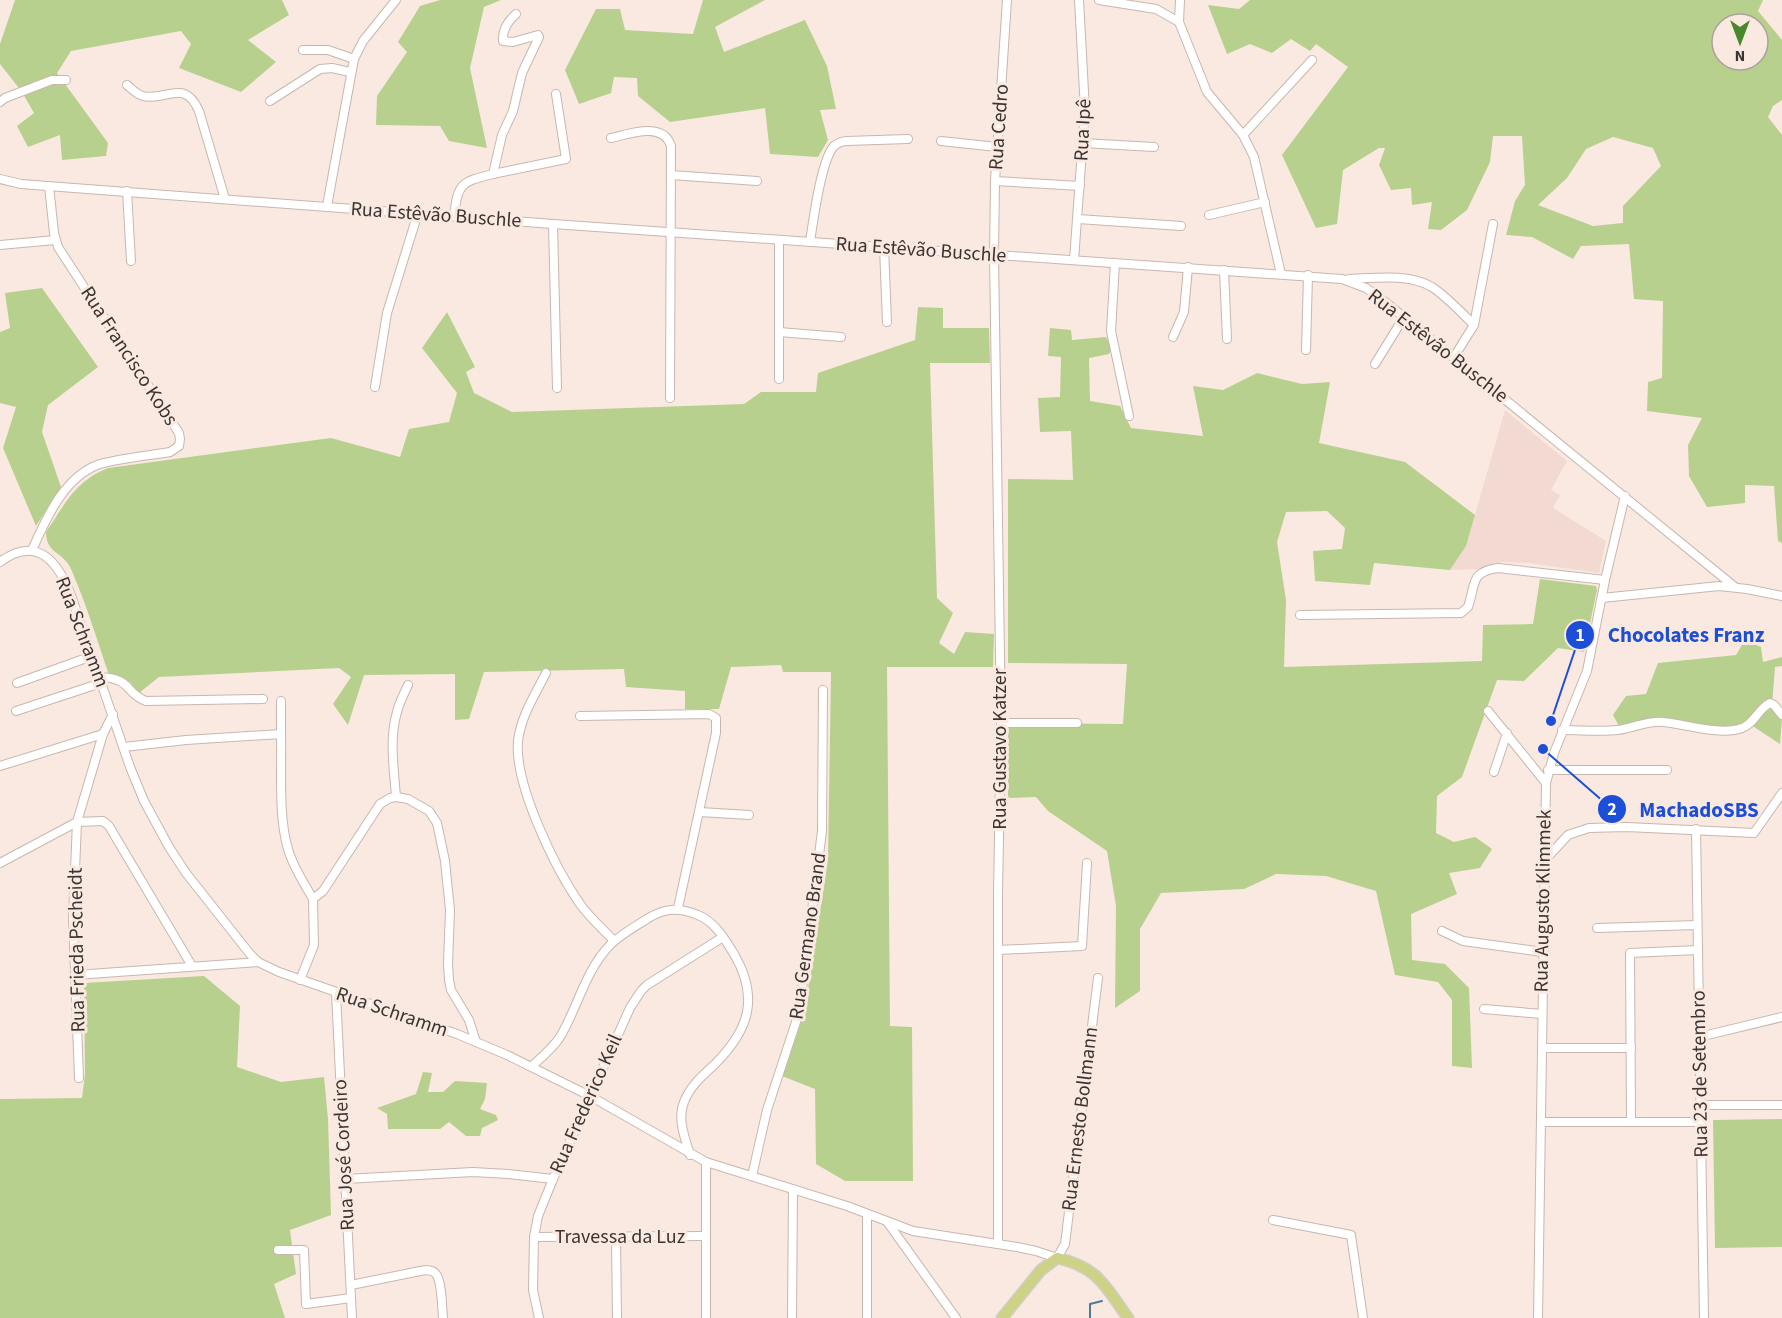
<svg xmlns="http://www.w3.org/2000/svg" width="1782" height="1318" viewBox="0 0 1782 1318" font-family="'Source Sans 3',sans-serif">
	<style>
		.education { fill: #f2dad2 }
		.green { fill: #b8d08e; fill-rule: evenodd }
		.lines { fill: none; stroke-linecap: round; stroke-linejoin: round }
		.stream { stroke: #4e7a9c; stroke-width: 2 }
		.minor-casing { stroke: #c7b7af; stroke-width: 10 }
		.major-casing { stroke: #d0cfce; stroke-width: 13 }
		.minor { stroke: #fff; stroke-width: 8 }
		.major { stroke: #ced287; stroke-width: 10 }
		.labels { text-anchor: middle; dominant-baseline: central; stroke-width: 6; stroke-linejoin: round; paint-order: stroke }
		.street-label { font-size: 20px; fill: #3b3532; stroke: #fae9e1 }
		.leader { fill: none; stroke: #1d4ed8; stroke-width: 2 }
		.callout-dot { fill: #1d4ed8; stroke: #fae9e1; stroke-width: 2 }
		.mark-label { font-size: 18px; text-anchor: middle; font-weight: bold; fill: #fff }
		.callout-label { font-size: 21px; text-anchor: middle; font-weight: bold; fill: #1d4ed8; stroke: #fae9e1; stroke-width: 6; stroke-linejoin: round; paint-order: stroke }
	</style>
	<rect width="100%" height="100%" fill="#fae9e1"/>
	<path class="education" d="M1505 410 1567 461 1551 490 1560 495 1553 508 1606 541 1599 573 1529 563 1502 562 1477 569 1450 570 1466 546Z"/>
	<g class="green">
		<path d="M15 0H282L289 15 248 40 276 62 241 92 179 68 191 44 181 31 71 51 57 73 108 143 106 156 62 160 60 135 28 147 17 126 34 113 22 92 0 64V44Z"/>
		<path d="M440 0H501L484 7 470 68 487 148 449 141 440 126 376 125 377 96 407 52 398 42 420 6Z"/>
		<path d="M703 0H765L715 27 724 52 805 20 827 66 836 109 820 110 828 140 818 157 770 154 765 108 670 122 638 96 637 78 614 77 611 93 579 104 565 70 596 9H620L625 30 693 34Z"/>
		<path d="M1250 0H1763L1758 11 1782 40V100L1773 106 1768 117 1782 135V543L1778 541 1774 486 1745 485V503L1707 507 1689 476 1688 445 1702 418 1647 411 1648 382 1662 378 1663 301 1634 299 1629 244 1581 246 1573 259 1532 237 1506 235 1515 201 1525 185 1522 136H1493L1490 162 1467 210 1441 230 1428 229 1432 202 1412 205 1411 188 1391 190 1379 165 1385 148H1379L1343 170 1337 224 1316 228 1282 155 1348 67 1316 44 1310 51 1291 39 1272 53 1250 44 1227 54 1208 5 1239 9ZM1722 24H1758V60H1722ZM1613 137 1653 148 1661 166 1623 206V223L1593 226 1538 205 1567 178 1586 149Z"/>
		<path d="M42 288 98 367 48 405 42 432 61 487 36 526 3 448 16 407 0 403V332L10 328 5 293Z"/>
		<path d="M918 307 943 308V328H989L990 363H930L937 598 953 613 939 643 954 654 965 632 994 634 993 667H887L890 1026 912 1027 913 1181H845L816 1164 815 1089 782 1076 804 1014 828 860 831 672H783L781 665 731 667 719 709H685V691L626 687 624 669 484 672 469 719 455 720V674L364 675 348 725 333 704 351 677 339 668 159 677 139 693 130 682 109 675C97 640 86 603 71 569 64 552 46 554 46 532 66 503 74 482 108 468L331 438 400 457 409 429 449 422 457 393 422 348 447 312 475 367 466 372 474 393 512 412 744 404 761 392H816L818 373 915 340Z"/>
		<path d="M1050 328 1071 330 1072 340 1106 337 1112 348 1109 354 1089 358 1090 401 1120 406 1131 428 1203 436 1193 386 1223 390 1257 373 1302 384 1330 382 1319 443 1405 462 1475 515 1466 546 1450 570 1374 563 1370 585 1315 581 1313 551 1342 549 1345 528 1327 511 1286 512 1277 542 1286 600 1284 667 1482 661 1483 625 1533 624 1540 579 1596 586 1597 590 1584 652 1558 648 1524 681 1497 680 1462 777 1437 796 1436 833 1454 842 1475 837 1492 849 1480 868 1449 873 1457 894 1411 914 1412 960 1445 964 1469 988 1472 1068 1452 1066V1000L1438 982 1395 975 1376 891 1326 876 1276 874 1244 889 1161 893 1140 929V991L1115 1008 1116 906 1107 851 1048 811 1036 797 1008 798V723L1123 724 1127 664 1008 663V479L1073 480 1071 431 1040 432 1038 398 1060 397 1061 357 1048 356Z"/>
		<path d="M1754 644 1761 647 1763 662 1782 657V666L1775 667 1772 705 1782 718 1780 744 1748 723 1725 728 1665 720 1620 728 1613 715 1626 696 1646 694 1658 663 1736 655 1742 645Z"/>
		<path d="M204 976 240 1006 237 1067 281 1082 324 1077 328 1119 331 1215 290 1230 296 1274 274 1284 285 1318H0V1099L82 1098 85 1074 84 983Z"/>
		<path d="M423 1072 432 1073 428 1092H443L455 1081 487 1083 485 1099 480 1109 496 1115 498 1120 482 1128 480 1136H466L449 1122 440 1129H388L387 1114 377 1108 416 1094Z"/>
		<path d="M1782 1119V1247L1715 1248 1713 1120Z"/>
	</g>
	<g class="lines">
		<path class="stream" d="M1090 1318V1304L1102 1301"/>
		<g class="minor-casing">
			<g id="minor">
				<path d="M1099 0 1156 9 1179 22"/>
				<path d="M1180 0 1179 22 1207 92 1243 135 1254 157 1281 274"/>
				<path d="M303 50H328L354 59"/>
				<path d="M127 85C132 89 136 94 143 96 166 102 184 77 199 111L225 199"/>
				<path d="M270 101 320 69 332 68 350 72"/>
				<path d="M0 102 5 98 52 80H66"/>
				<path d="M1243 135 1312 60"/>
				<path d="M611 138C629 134 663 121 671 146L670 398"/>
				<path d="M941 141 997 147"/>
				<path d="M1083 143 1154 147"/>
				<path d="M493 174 566 159 556 94"/>
				<path d="M671 175 757 181"/>
				<path d="M0 179 21 184 553 224 1342 279 1366 288 1384 301 1735 587"/>
				<path d="M995 181 1080 186"/>
				<path d="M127 191 131 261"/>
				<path d="M327 206 354 59 363 41 396 0"/>
				<path d="M1209 215 1265 202"/>
				<path d="M454 216C458 183 461 182 493 174L502 135 513 111 522 73 539 37 538 35 513 42 503 41C502 30 508 21 516 14"/>
				<path d="M1078 219 1181 226"/>
				<path d="M553 224 557 388"/>
				<path d="M779 240V379"/>
				<path d="M810 242C813 222 821 160 834 146 838 143 842 141 847 141L908 139"/>
				<path d="M0 245 55 240"/>
				<path d="M884 247 887 322"/>
				<path d="M1074 260 1085 110 1079 0"/>
				<path d="M1115 263 1111 331 1129 416"/>
				<path d="M1224 270 1227 339"/>
				<path d="M1349 279C1374 278 1409 273 1432 287 1447 297 1461 312 1474 325L1454 357"/>
				<path d="M1474 325 1493 224"/>
				<path d="M779 332 841 337"/>
				<path d="M1173 337 1184 312 1188 267"/>
				<path d="M1306 350 1308 275"/>
				<path d="M1375 364 1404 317"/>
				<path d="M375 387 387 313 418 213"/>
				<path d="M32 550C46 519 64 476 100 464 122 458 147 456 170 452L179 446 180 439 179 433 58 247 54 233 49 186"/>
				<path d="M0 562C38 534 59 563 72 598L130 767 144 801 169 847 186 873 250 954 258 962 279 972 457 1034 507 1055 590 1096 706 1162 847 1206 913 1231 1017 1247 1036 1251 1057 1258 1065 1244 1098 978"/>
				<path d="M1602 598 1719 586 1747 589 1782 596"/>
				<path d="M1300 615 1461 613 1468 607C1476 585 1469 572 1498 568L1605 580"/>
				<path d="M546 673C535 695 521 716 518 741 514 784 555 868 580 904 590 918 603 929 614 941"/>
				<path d="M99 677C133 678 124 693 146 701L263 699"/>
				<path d="M17 683 92 656"/>
				<path d="M16 711 101 683"/>
				<path d="M1488 711 1546 783"/>
				<path d="M580 716 709 714 716 718V733L678 908"/>
				<path d="M1001 723H1077"/>
				<path d="M1562 730C1581 730 1600 732 1618 730 1634 728 1648 720 1664 722 1685 724 1721 736 1742 728 1754 724 1758 709 1770 703L1774 705 1782 715"/>
				<path d="M281 734V701"/>
				<path d="M124 747 186 740 281 734C282 769 278 816 288 849 293 867 304 883 313 899"/>
				<path d="M0 766 103 734"/>
				<path d="M1548 770H1667"/>
				<path d="M1494 772 1507 733"/>
				<path d="M396 797C394 770 389 738 397 712 399 703 404 694 408 685"/>
				<path d="M700 812 749 815"/>
				<path d="M1696 829 1704 1318"/>
				<path d="M1544 861 1568 835 1589 828 1627 827 1754 833 1782 793"/>
				<path d="M0 863 77 822 103 734 113 714"/>
				<path d="M1597 928 1697 925"/>
				<path d="M1442 931 1463 941 1543 952"/>
				<path d="M998 950 1082 946 1087 863"/>
				<path d="M75 975 258 962"/>
				<path d="M300 980 314 945 313 899 323 891 380 804 390 798 396 797 408 799 429 811 437 823 445 861 450 910 448 964 449 980 451 990 469 1020 476 1042"/>
				<path d="M336 993 352 1318"/>
				<path d="M1484 1009 1542 1014"/>
				<path d="M1699 1037 1782 1017"/>
				<path d="M1542 1048H1631"/>
				<path d="M532 1066C542 1057 553 1048 560 1037 578 1007 585 971 610 945 620 935 634 927 647 919 664 908 679 907 698 915 715 922 725 939 734 954 759 997 750 1029 715 1064 703 1075 690 1086 684 1102 677 1119 685 1138 690 1155"/>
				<path d="M79 1078 73 918 77 822 103 821 109 826 192 966"/>
				<path d="M1700 1105H1782"/>
				<path d="M1541 1122H1701"/>
				<path d="M1631 1122 1630 953 1698 950"/>
				<path d="M752 1176 767 1110 796 1022 801 997 822 831 823 690"/>
				<path d="M345 1179 473 1172 508 1174 553 1179"/>
				<path d="M867 1214V1318"/>
				<path d="M1273 1220 1351 1235 1363 1318"/>
				<path d="M888 1223 956 1318"/>
				<path d="M534 1237 706 1236"/>
				<path d="M616 1237 617 1318"/>
				<path d="M998 1244V893L1001 723 994 255 995 181 1007 0"/>
				<path d="M278 1250H304L306 1304 351 1298"/>
				<path d="M351 1285 420 1271C426 1270 431 1269 435 1273 442 1279 442 1308 443 1318"/>
				<path d="M539 1318 533 1290 534 1237 538 1216 553 1179 630 1008 641 991 647 985 723 937"/>
				<path d="M706 1318V1162"/>
				<path d="M792 1318 793 1189"/>
				<path d="M1538 1318 1546 783 1554 753 1587 671 1605 580 1625 496"/>
			</g>
		</g>
		<g class="major-casing">
			<path id="major" d="M1002 1318 1041 1270 1057 1258C1098 1267 1105 1286 1128 1318"/>
		</g>
		<use href="#minor" class="minor"/>
		<use href="#major" class="major"/>
	</g>
	<g class="labels">
		<g class="street-label">
			<text transform="translate(999 127) rotate(-86)">Rua Cedro</text>
			<text transform="translate(1083 130) rotate(-87)">Rua Ipê</text>
			<text transform="translate(436 215) rotate(4)">Rua Estêvão Buschle</text>
			<text transform="translate(921 250) rotate(4)">Rua Estêvão Buschle</text>
			<text transform="translate(1438 346) rotate(38)">Rua Estêvão Buschle</text>
			<text transform="translate(129 356) rotate(57)">Rua Francisco Kobs</text>
			<text transform="translate(82 632) rotate(69)">Rua Schramm</text>
			<text transform="translate(1000 749) rotate(-90)">Rua Gustavo Katzer</text>
			<text transform="translate(1543 901) rotate(-89)">Rua Augusto Klimmek</text>
			<text transform="translate(808 936) rotate(-82)">Rua Germano Brand</text>
			<text transform="translate(77 950) rotate(-91)">Rua Frieda Pscheidt</text>
			<text transform="translate(392 1012) rotate(19)">Rua Schramm</text>
			<text transform="translate(1700 1074) rotate(-91)">Rua 23 de Setembro</text>
			<text transform="translate(586 1104) rotate(-66)">Rua Frederico Keil</text>
			<text transform="translate(1080 1119) rotate(-83)">Rua Ernesto Bollmann</text>
			<text transform="translate(344 1155) rotate(-93)">Rua José Cordeiro</text>
			<text x="620" y="1237">Travessa da Luz</text>
		</g>
	</g>
	<path class="leader" d="M1551 721L1580 635M1543 749L1612 809"/>
	<g class="callout-dot">
		<circle cx="1551" cy="721" r="6"/>
		<circle cx="1543" cy="749" r="6"/>
		<circle cx="1580" cy="635" r="15"/>
		<circle cx="1612" cy="809" r="15"/>
	</g>
	<g class="mark-label">
		<text x="1580" y="641">1</text>
		<text x="1612" y="815">2</text>
	</g>
	<g class="callout-label">
		<text x="1686" y="642">Chocolates Franz</text>
		<text x="1699" y="817">MachadoSBS</text>
	</g>
	<g transform="translate(1740 42) rotate(180)"><circle r="28" fill="#fae9e1" stroke="#aea19b" stroke-width="1.5"/>
	<path d="M0-4.5L10 22L0 15L-10 22Z" fill="#48882a"/>
	<text y="-9" font-size="16" font-weight="bold" text-anchor="middle" fill="#3b3532">N</text>
	</g>
</svg>
